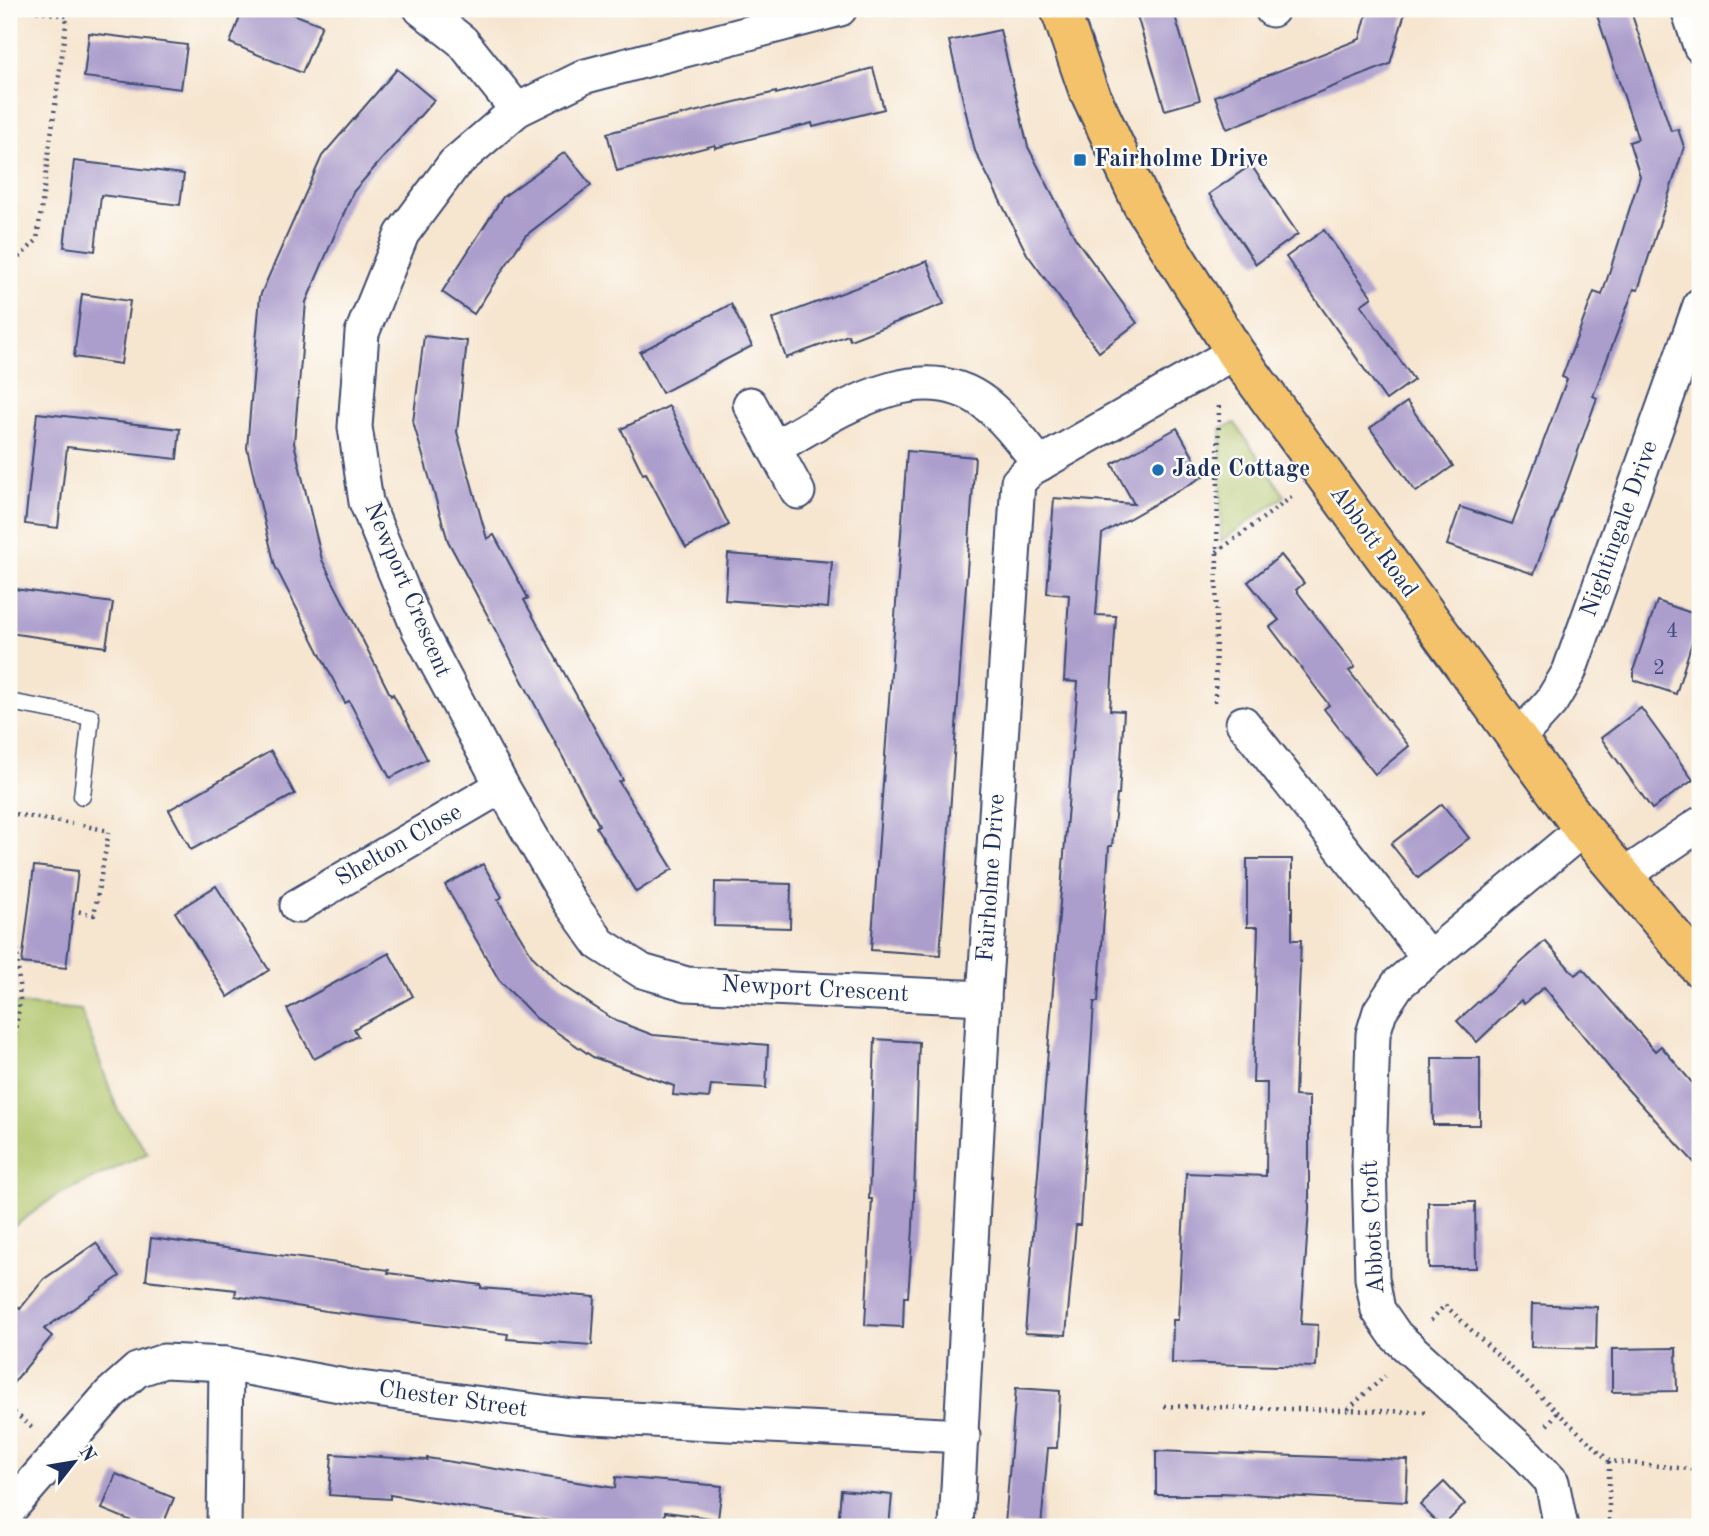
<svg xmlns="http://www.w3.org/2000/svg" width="1709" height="1536" viewBox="0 0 1709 1536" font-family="'Old Standard TT',serif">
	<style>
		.green { fill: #aec367; stroke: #647962; stroke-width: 2 }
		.building { fill: #ac9ecc }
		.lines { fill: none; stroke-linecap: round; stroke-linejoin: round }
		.service-casing { stroke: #3c4a6f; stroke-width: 19 }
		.minor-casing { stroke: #3c4a6f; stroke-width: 37 }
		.primary-casing { stroke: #3c4a6f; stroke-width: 42 }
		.path { stroke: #3c4a6f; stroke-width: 4.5; stroke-dasharray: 2 5; stroke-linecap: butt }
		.service { stroke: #fff; stroke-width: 16 }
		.minor { stroke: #fff; stroke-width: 33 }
		.primary { stroke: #f4c26a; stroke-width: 38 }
		.poi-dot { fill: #1f6fb2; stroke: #fdfcf7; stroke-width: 2.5 }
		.labels { text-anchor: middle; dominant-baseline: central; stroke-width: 5; stroke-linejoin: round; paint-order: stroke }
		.number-label { font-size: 21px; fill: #3f4b7a }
		.poi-label { font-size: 24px; font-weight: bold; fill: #1b2f5e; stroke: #fdfcf7; text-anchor: start }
		.street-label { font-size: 24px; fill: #1b2f5e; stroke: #fdfcf7 }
	</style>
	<rect width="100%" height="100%" fill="#fdfcf7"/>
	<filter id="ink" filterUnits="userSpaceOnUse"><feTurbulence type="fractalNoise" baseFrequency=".0143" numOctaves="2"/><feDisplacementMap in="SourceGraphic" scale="14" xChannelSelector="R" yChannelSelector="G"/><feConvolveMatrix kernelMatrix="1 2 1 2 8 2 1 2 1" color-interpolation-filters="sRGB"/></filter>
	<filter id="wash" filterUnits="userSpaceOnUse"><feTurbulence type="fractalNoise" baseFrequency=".00686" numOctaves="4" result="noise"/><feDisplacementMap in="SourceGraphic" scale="28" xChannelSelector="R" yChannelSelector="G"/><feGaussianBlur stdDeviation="1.57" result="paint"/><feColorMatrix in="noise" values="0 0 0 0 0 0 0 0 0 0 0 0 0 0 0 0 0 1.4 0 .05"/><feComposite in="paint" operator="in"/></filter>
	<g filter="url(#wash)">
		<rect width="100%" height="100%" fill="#f6e5cf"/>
		<g class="green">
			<path d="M1235 423 1285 496 1221 541V428Z"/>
			<path d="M9 1003 81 1010 118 1111 148 1153 57 1195 9 1230Z"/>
		</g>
		<g id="blocks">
			<g class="building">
				<path d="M243 9H280L322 25 302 73 230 43Z"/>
				<path d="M1135 9H1173L1200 100 1165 110Z"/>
				<path d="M1368 9H1406L1390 64 1227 129 1215 96 1360 39Z"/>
				<path d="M1595 9H1630L1671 131 1678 129 1684 147 1638 290 1634 289 1593 396 1597 398 1534 574 1447 545 1460 507 1512 524 1567 379 1562 377 1594 292 1602 295 1640 176 1629 142 1638 139Z"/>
				<path d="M1000 30 1028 147 1075 238 1137 323 1099 352 1027 254 975 151 949 41Z"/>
				<path d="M89 33 187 45 181 89 84 77Z"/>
				<path d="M873 68 884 109 813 127 812 123 715 148V145L617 171 607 133 776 92V94Z"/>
				<path d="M397 69 434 100 353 192 306 302 294 443 322 560 391 696 393 694 427 759 390 778 349 701 345 703 275 566 247 448 260 296 322 156Z"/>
				<path d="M565 152 591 185 525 236 474 314 442 292 503 197Z"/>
				<path d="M74 161 184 174 180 205 101 195 95 251 64 247Z"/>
				<path d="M1251 165 1298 234 1256 264 1209 194Z"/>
				<path d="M1324 230 1372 297 1361 305 1414 380 1386 400 1286 257Z"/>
				<path d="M927 261 944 304 850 340 848 335 786 358 772 319Z"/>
				<path d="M82 294 130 301 121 364 74 357Z"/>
				<path d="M731 304 752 346 662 393 640 352Z"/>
				<path d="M424 336 467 341 457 432 487 539 494 535 528 598 524 600 623 780 619 782 673 869 636 892 596 827 599 825 448 541 413 422Z"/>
				<path d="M1407 402 1453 466 1416 492 1370 428Z"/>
				<path d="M669 406 729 525 686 548 646 473 643 474 621 429Z"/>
				<path d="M37 413 180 429 177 459 67 447 58 528 25 524Z"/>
				<path d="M1177 428 1204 476 1102 534 1096 615 1116 616 1110 710 1124 711 1119 795H1117L1112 846H1109L1098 1002H1094L1080 1225H1076L1066 1335 1025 1333 1078 682 1064 681 1069 595 1047 593 1054 498 1134 504 1112 464Z"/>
				<path d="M907 451 975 457 940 955 871 950Z"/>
				<path d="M728 554 832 562 828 608 725 600Z"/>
				<path d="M1281 555 1304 583 1296 590 1355 667 1349 671 1409 746 1375 774 1324 709 1329 705 1270 627 1279 620 1248 582Z"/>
				<path d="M15 589 113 603 106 647 9 633Z"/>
				<path d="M1657 601 1700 616 1676 694 1634 680V668Z"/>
				<path d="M1641 708 1693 780 1652 809 1601 738Z"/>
				<path d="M271 751 295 794 191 850 169 810Z"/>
				<path d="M1442 804 1469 838 1418 878 1391 844Z"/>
				<path d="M1247 859H1292V940H1301L1295 1096 1309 1097V1210L1301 1324 1318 1325 1316 1367 1172 1363 1173 1320H1178L1186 1173 1266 1176 1267 1083H1253L1258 927H1247Z"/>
				<path d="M483 864 502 897 498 900 533 957 560 984 616 1021 653 1035 768 1045 766 1088 711 1085 709 1098 673 1095 674 1086 593 1057 536 1018 499 980 445 885Z"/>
				<path d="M34 866 78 871 66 968 22 963Z"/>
				<path d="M715 882 791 884 790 928 714 926Z"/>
				<path d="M216 886 269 970 228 997 175 912Z"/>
				<path d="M1545 941 1575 975 1583 969 1655 1051 1661 1046 1700 1092V1169L1620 1081 1544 987 1524 1004 1521 1000 1477 1042 1457 1021Z"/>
				<path d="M389 953 413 996 354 1029 358 1036 314 1059 287 1009Z"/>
				<path d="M875 1039 919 1042 913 1228 908 1297H904L903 1327 865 1325 872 1199H869Z"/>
				<path d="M1432 1058H1480V1125H1433Z"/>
				<path d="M1428 1202H1475L1476 1268H1429Z"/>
				<path d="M151 1238 389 1270 388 1273 481 1285V1288L595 1297 592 1345 507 1339 508 1334 326 1311 235 1296 236 1290 146 1280Z"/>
				<path d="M96 1243 120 1276 44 1329 52 1336 9 1388V1299L20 1309 44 1279Z"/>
				<path d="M1532 1304 1597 1307 1596 1349 1531 1347Z"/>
				<path d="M1676 1348 1677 1391 1612 1392V1349Z"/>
				<path d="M1016 1388 1060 1391 1057 1448H1048L1041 1527 1005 1525Z"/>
				<path d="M1156 1451 1408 1460 1406 1502 1221 1493V1495H1156Z"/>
				<path d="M332 1454 427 1460V1458L615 1488 616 1477 722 1486 718 1519 665 1512 664 1527 574 1525 390 1495V1499L329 1495Z"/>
				<path d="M116 1474 174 1498 162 1527H146L102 1509Z"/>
				<path d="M1444 1482 1465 1504 1442 1527 1420 1505Z"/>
				<path d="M841 1490 892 1495 889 1527H838Z"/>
			</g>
		</g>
	</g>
	<g filter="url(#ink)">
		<use href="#blocks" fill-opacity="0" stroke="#3c4a6f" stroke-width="2"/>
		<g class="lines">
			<g class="service-casing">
				<path id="service" d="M9 702 91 717 82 796"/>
			</g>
			<g class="minor-casing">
				<g id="minor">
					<path d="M421 9 462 41 517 110"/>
					<path d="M840 9 586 76 517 110 454 164 402 234 362 333 355 427 366 502 418 628 502 786 569 901 600 944 642 971 687 984 984 998"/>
					<path d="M1688 9 1700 46"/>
					<path d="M1272 10V9"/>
					<path d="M750 404 798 492"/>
					<path d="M774 448C833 415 919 351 986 404 1007 421 1023 443 1040 464"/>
					<path d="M1243 723 1428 957"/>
					<path d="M1517 739 1551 702 1569 672 1700 305"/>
					<path d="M1622 877 1700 824"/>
					<path d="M297 906 502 786"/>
					<path d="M9 1510 110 1394 137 1370 164 1361 226 1364 345 1386 573 1416 963 1436"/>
					<path d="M224 1527 226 1364"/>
					<path d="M956 1527 984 998 1018 482 1031 469 1235 352"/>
					<path d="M1561 1527 1552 1482 1528 1456 1396 1336 1378 1310 1372 1278 1369 1162 1373 1034 1380 1011 1398 984 1583 829"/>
				</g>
			</g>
			<g class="primary-casing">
				<path id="primary" d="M1060 9 1087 87 1142 204 1235 352 1583 829 1700 968"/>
			</g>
			<g class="path">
				<path d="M23 9 67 16"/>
				<path d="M9 23V9"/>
				<path d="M9 267 37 240 68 9"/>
				<path d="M1217 552 1293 496"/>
				<path d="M1215 702 1219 402"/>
				<path d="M9 813 72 824"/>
				<path d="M72 910 94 915 109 831 81 825"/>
				<path d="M9 1076 20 1000 9 813"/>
				<path d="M1431 1320 1445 1305 1609 1461 1700 1470"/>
				<path d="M1164 1406 1426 1412"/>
				<path d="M9 1408 35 1430"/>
				<path d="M1348 1409 1385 1376"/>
				<path d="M1547 1425 1558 1412"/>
				<path d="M1609 1527V1461"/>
			</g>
			<use href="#service" class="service"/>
			<use href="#minor" class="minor"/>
			<use href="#primary" class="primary"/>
		</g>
	</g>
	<g class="poi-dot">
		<rect x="1073" y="153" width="14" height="14" rx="3.5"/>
		<circle cx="1158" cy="470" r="7"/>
	</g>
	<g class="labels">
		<g class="number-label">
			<text x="1672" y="631">4</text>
			<text x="1659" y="668">2</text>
		</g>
		<g class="poi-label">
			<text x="1094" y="160">Fairholme Drive</text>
			<text x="1172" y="470">Jade Cottage</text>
		</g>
		<g class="street-label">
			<text transform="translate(1620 529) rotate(-70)">Nightingale Drive</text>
			<text transform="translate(1373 542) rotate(54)">Abbott Road</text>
			<text transform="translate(407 590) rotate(67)">Newport Crescent</text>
			<text transform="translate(399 846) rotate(-30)">Shelton Close</text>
			<text transform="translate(992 878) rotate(-86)">Fairholme Drive</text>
			<text transform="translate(815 990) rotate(3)">Newport Crescent</text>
			<text transform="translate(1374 1227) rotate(-93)">Abbots Croft</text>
			<text transform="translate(453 1400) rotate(8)">Chester Street</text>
		</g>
	</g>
	<rect width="1709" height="1536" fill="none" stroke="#fdfcf7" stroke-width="35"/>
	<g transform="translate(74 1462) rotate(59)" stroke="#fdfcf7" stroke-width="5" paint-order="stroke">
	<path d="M0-5L12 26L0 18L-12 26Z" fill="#1b2f5e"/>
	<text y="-10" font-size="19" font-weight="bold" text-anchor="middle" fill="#1b2f5e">N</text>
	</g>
</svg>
